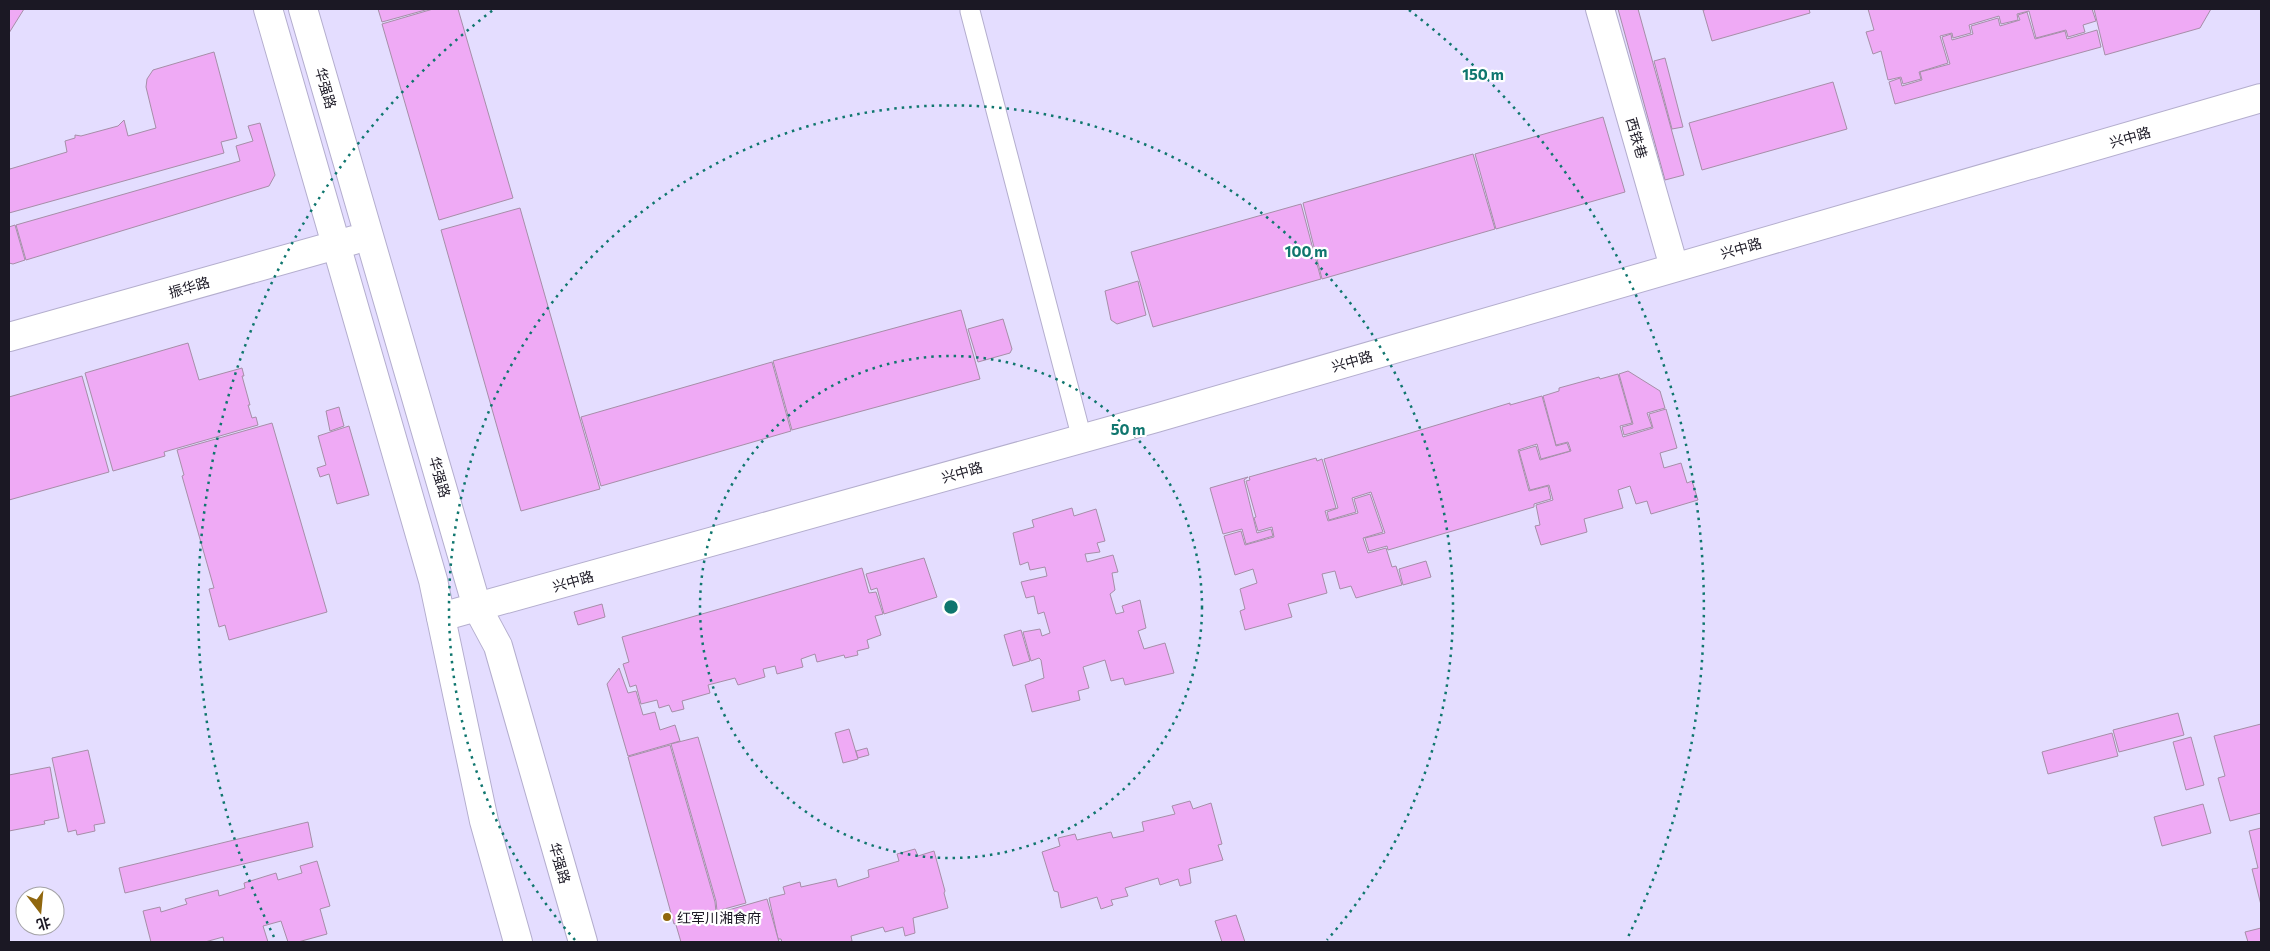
<svg xmlns="http://www.w3.org/2000/svg" width="2270" height="951" viewBox="0 0 2270 951" font-family="Commissioner,'Noto Sans SC',sans-serif">
	<style>
		.building { fill: #efaaf5; stroke: #a68ea8 }
		.lines { fill: none; stroke-linecap: round; stroke-linejoin: round }
		.lane-casing { stroke: #b4aece; stroke-width: 21 }
		.street-casing { stroke: #b4aece; stroke-width: 30 }
		.secondary-casing { stroke: #b4aece; stroke-width: 30 }
		.lane { stroke: #fff; stroke-width: 19 }
		.street { stroke: #fff; stroke-width: 28 }
		.secondary { stroke: #fff; stroke-width: 28 }
		.ring { fill: none; stroke: #0f766e; stroke-width: 2.5; stroke-dasharray: 2.5 5 }
		.poi-dot { fill: #90670e; stroke: #fff; stroke-width: 2 }
		.labels { text-anchor: middle; dominant-baseline: central; stroke-width: 4.5; stroke-linejoin: round; paint-order: stroke }
		.street-label { font-size: 14px; fill: #1b1824; stroke: #fff }
		.poi-label { font-size: 14px; fill: #1b1824; stroke: #fff; text-anchor: start }
		.centre { fill: #0f766e; stroke: #fff; stroke-width: 2.5 }
		.ring-label { font-size: 15px; text-anchor: middle; font-weight: bold; fill: #0f766e; stroke: #fff; stroke-width: 4.5; stroke-linejoin: round; paint-order: stroke }
	</style>
	<rect width="100%" height="100%" fill="#e4ddff"/>
	<g class="building">
		<path d="M9 9H24L9 33Z"/>
		<path d="M378 9H429L382 22Z"/>
		<path d="M433 9H458L513 198 439 220 382 24Z"/>
		<path d="M1618 9H1638L1684 175 1665 180Z"/>
		<path d="M1708 9H1809L1810 13 1712 41 1703 10Z"/>
		<path d="M1868 9H2092L2096 21 2083 25 2085 32 2068 37 2066 30 2036 38 2029 11 2017 14 2018 20 2001 24 1999 16 1969 25 1971 33 1953 38 1952 33 1940 36 1948 63 1919 72 1921 79 1903 84 1901 77 1888 80 1881 51 1873 54 1866 32 1874 30Z"/>
		<path d="M2094 9H2211L2200 28 2105 55Z"/>
		<path d="M2027 12 2035 39 2065 31 2067 39 2097 30 2101 47 1895 104 1889 82 1900 78 1902 86 1922 80 1920 72 1950 64 1942 37 1951 34 1952 40 1973 34 1971 26 1998 18 2000 26 2020 20 2018 15Z"/>
		<path d="M214 52 237 138 221 142 224 153 9 213V166L10 169 67 152 65 141 75 138V135L81 136 118 126 124 120 128 136 156 128 146 87 147 79 153 70Z"/>
		<path d="M1665 58 1683 127 1672 129 1654 61Z"/>
		<path d="M1833 82 1847 129 1702 170 1689 123Z"/>
		<path d="M1603 117 1625 192 1496 229 1475 154Z"/>
		<path d="M260 123 275 175 269 186 26 260 16 225 240 161 236 146 253 141 248 126Z"/>
		<path d="M1473 154 1495 229 1322 279 1303 203Z"/>
		<path d="M1301 204 1321 279 1153 327 1131 252Z"/>
		<path d="M520 208 600 489 521 511 441 230Z"/>
		<path d="M15 225 25 260 13 264 9 263V227Z"/>
		<path d="M1138 281 1146 315 1117 324 1111 320 1105 291Z"/>
		<path d="M961 310 980 379 792 430 773 361Z"/>
		<path d="M1003 319 1012 349 1010 353 978 362 968 329Z"/>
		<path d="M188 343 199 380 242 368 244 376H242L250 405H248L252 418 256 417 258 425 164 452 165 456 113 471 85 373Z"/>
		<path d="M772 362 791 431 601 486 581 417Z"/>
		<path d="M1628 371 1660 391 1665 408 1647 413 1652 427 1624 435 1622 427 1633 424 1619 374Z"/>
		<path d="M1618 374 1632 423 1620 426 1623 437 1653 428 1649 414 1666 409 1677 448 1660 453 1664 468 1681 463 1687 483 1692 481 1698 500 1651 514 1647 501 1636 504 1630 486 1618 490 1623 508 1584 519 1587 532 1541 545 1535 526 1540 525 1536 505 1553 500 1549 485 1530 490 1519 451 1536 446 1540 460 1571 451 1568 442 1556 445 1543 396 1559 391V388L1599 377 1600 379Z"/>
		<path d="M82 376 109 472 9 500V397Z"/>
		<path d="M1542 396 1556 446 1567 443 1570 451 1541 459 1537 444 1518 450 1529 491 1548 486 1551 499 1534 504V507L1388 550 1387 546 1369 551 1365 538 1385 533 1371 492 1352 498 1356 512 1329 520 1327 512 1338 508 1324 459 1510 403V405Z"/>
		<path d="M339 407 344 426 330 431 326 411Z"/>
		<path d="M272 423 327 612 229 640 225 625 219 627 209 589 214 588 182 476 184 475 177 450Z"/>
		<path d="M349 426 369 495 337 504 329 474 320 477 317 468 326 465 318 436Z"/>
		<path d="M1316 458 1317 461 1322 459 1336 508 1325 511 1328 521 1358 513 1354 499 1370 494 1383 532 1363 538 1368 553 1386 548 1392 567 1396 566 1402 585 1356 598 1351 586 1340 589 1335 571 1322 574 1327 593 1288 604 1292 617 1245 630 1240 611 1245 609 1240 589 1257 583 1253 569 1235 575 1224 536 1241 531 1245 545 1274 537 1272 527 1258 531 1254 518 1256 517 1246 481 1250 480 1249 477Z"/>
		<path d="M1248 477 1244 480 1257 533 1271 529 1273 536 1246 544 1242 529 1223 534 1210 488Z"/>
		<path d="M1072 508 1074 516 1096 509 1105 541 1097 543 1100 552 1085 554 1087 562 1113 555 1118 572 1112 573 1115 590 1110 594 1116 614 1124 612 1122 606 1140 600 1146 628 1138 631 1144 649 1165 643 1174 673 1125 685 1123 678 1111 681 1105 660 1083 667 1089 688 1078 691 1080 700 1032 712 1025 685 1044 678 1041 660 1039 658 1031 661 1023 632 1040 629 1042 636 1050 633 1044 612 1038 614 1034 596 1026 598 1021 582 1047 576 1045 567 1030 570 1028 562 1020 565 1013 533 1034 527 1032 520Z"/>
		<path d="M924 558 937 597 884 614 877 588 871 590 866 574Z"/>
		<path d="M1426 561 1431 577 1403 585 1399 569Z"/>
		<path d="M862 568 869 593 876 592 883 614 875 616 881 635 867 640 869 648 857 651 858 655 845 658 844 655 817 662 815 654 801 659 803 667 777 674 775 666 763 669 765 677 738 685 735 678 708 685 710 693 682 701 684 709 672 712 669 705 659 708 657 700 641 704 636 685 630 687 623 664 629 662 622 637Z"/>
		<path d="M602 604 605 617 578 625 574 612Z"/>
		<path d="M1021 630 1030 661 1013 666 1004 635Z"/>
		<path d="M619 668 628 693 636 691 643 715 655 712 660 730 675 725 680 741 628 756 607 684Z"/>
		<path d="M2178 713 2184 735 2119 752 2113 730Z"/>
		<path d="M2261 724V813L2230 821 2218 778 2225 776 2214 736Z"/>
		<path d="M849 729 858 759 843 763 835 733Z"/>
		<path d="M2112 733 2118 756 2048 774 2042 752Z"/>
		<path d="M698 737 746 903 717 911 716 901 671 744Z"/>
		<path d="M2191 737 2204 785 2186 790 2173 742Z"/>
		<path d="M670 745 715 902 716 912 674 924 628 757Z"/>
		<path d="M867 748 869 755 858 758 856 751Z"/>
		<path d="M88 750 105 823 94 825 95 831 77 835 76 830 68 832 52 758Z"/>
		<path d="M50 767 59 818 44 821 45 824 9 831V775Z"/>
		<path d="M1190 801 1193 809 1211 803 1222 844 1218 845 1223 860 1189 869 1191 883 1180 886 1178 879 1160 885 1158 878 1125 888 1128 896 1111 900 1113 905 1101 909 1097 897 1061 908 1058 892 1054 891 1042 852 1060 846 1058 838 1075 834 1077 840 1111 832 1113 838 1144 831 1142 822 1175 814 1172 806Z"/>
		<path d="M2203 804 2211 833 2162 846 2154 817Z"/>
		<path d="M308 822 313 847 125 893 119 868Z"/>
		<path d="M2261 828V905L2252 869 2258 868 2249 831Z"/>
		<path d="M915 849 918 856 934 851 945 891 944 893 948 908 913 918 915 933 905 936 903 927 885 932 883 927 851 936 852 941 848 942H782L781 939H778L769 898 785 894 783 887 800 882 801 887 836 879 838 887 869 877 868 870 899 861 897 854Z"/>
		<path d="M317 861 330 906 320 909 327 934 298 942H288L281 921 263 926 268 942H224L223 937 205 942H151L143 911 160 907 161 912 187 904 185 899 218 890 219 896 245 888 244 883 276 873 278 880 302 873 300 866Z"/>
		<path d="M767 899 779 942H681L676 925Z"/>
		<path d="M1236 915 1245 942H1222L1215 921Z"/>
		<path d="M2261 928V942H2248L2245 932Z"/>
	</g>
	<g class="lines">
		<g class="lane-casing">
			<path id="lane" d="M970 11 1082 439"/>
		</g>
		<g class="street-casing">
			<path id="street" d="M1600 9 1674 267"/>
		</g>
		<g class="secondary-casing">
			<g id="secondary">
				<path d="M268 9 433 580 484 821 518 942"/>
				<path d="M303 9 477 607 498 646 583 942"/>
				<path d="M9 337 354 240"/>
				<path d="M441 617 1156 418 2261 98"/>
			</g>
		</g>
		<use href="#lane" class="lane"/>
		<use href="#street" class="street"/>
		<use href="#secondary" class="secondary"/>
	</g>
	<g class="ring">
		<circle cx="951" cy="607" r="251"/>
		<path d="M575 940A502 502 0 1 1 1327 940"/>
		<path d="M274 937A753 753 0 0 1 493 10M1409 10A753 753 0 0 1 1628 937"/>
	</g>
	<circle class="poi-dot" cx="667" cy="917" r="5"/>
	<g class="labels">
		<g class="street-label">
			<text transform="translate(326 88) rotate(74)">华强路</text>
			<text transform="translate(2130 137) rotate(-16)">兴中路</text>
			<text transform="translate(1637 138) rotate(74)">西铁巷</text>
			<text transform="translate(1741 248) rotate(-16)">兴中路</text>
			<text transform="translate(189 287) rotate(-16)">振华路</text>
			<text transform="translate(1352 361) rotate(-16)">兴中路</text>
			<text transform="translate(962 472) rotate(-16)">兴中路</text>
			<text transform="translate(440 477) rotate(74)">华强路</text>
			<text transform="translate(573 581) rotate(-16)">兴中路</text>
			<text transform="translate(560 863) rotate(74)">华强路</text>
		</g>
		<g class="poi-label">
			<text x="677" y="917">红军川湘食府</text>
		</g>
	</g>
	<circle cx="951" cy="607" r="8" class="centre"/>
	<g class="ring-label">
		<text x="1483" y="80">150 m</text>
		<text x="1306" y="257">100 m</text>
		<text x="1128" y="435">50 m</text>
	</g>
	<rect width="2270" height="951" fill="none" stroke="#1b1824" stroke-width="20"/>
	<g transform="translate(40 911) rotate(164)"><circle r="24" fill="#ffffff" stroke="#a4a3a7"/>
	<path d="M0-4L9 19L0 12L-9 19Z" fill="#90670e"/>
	<text y="-8" font-size="14" font-weight="bold" text-anchor="middle" fill="#1b1824">北</text>
	</g>
</svg>
